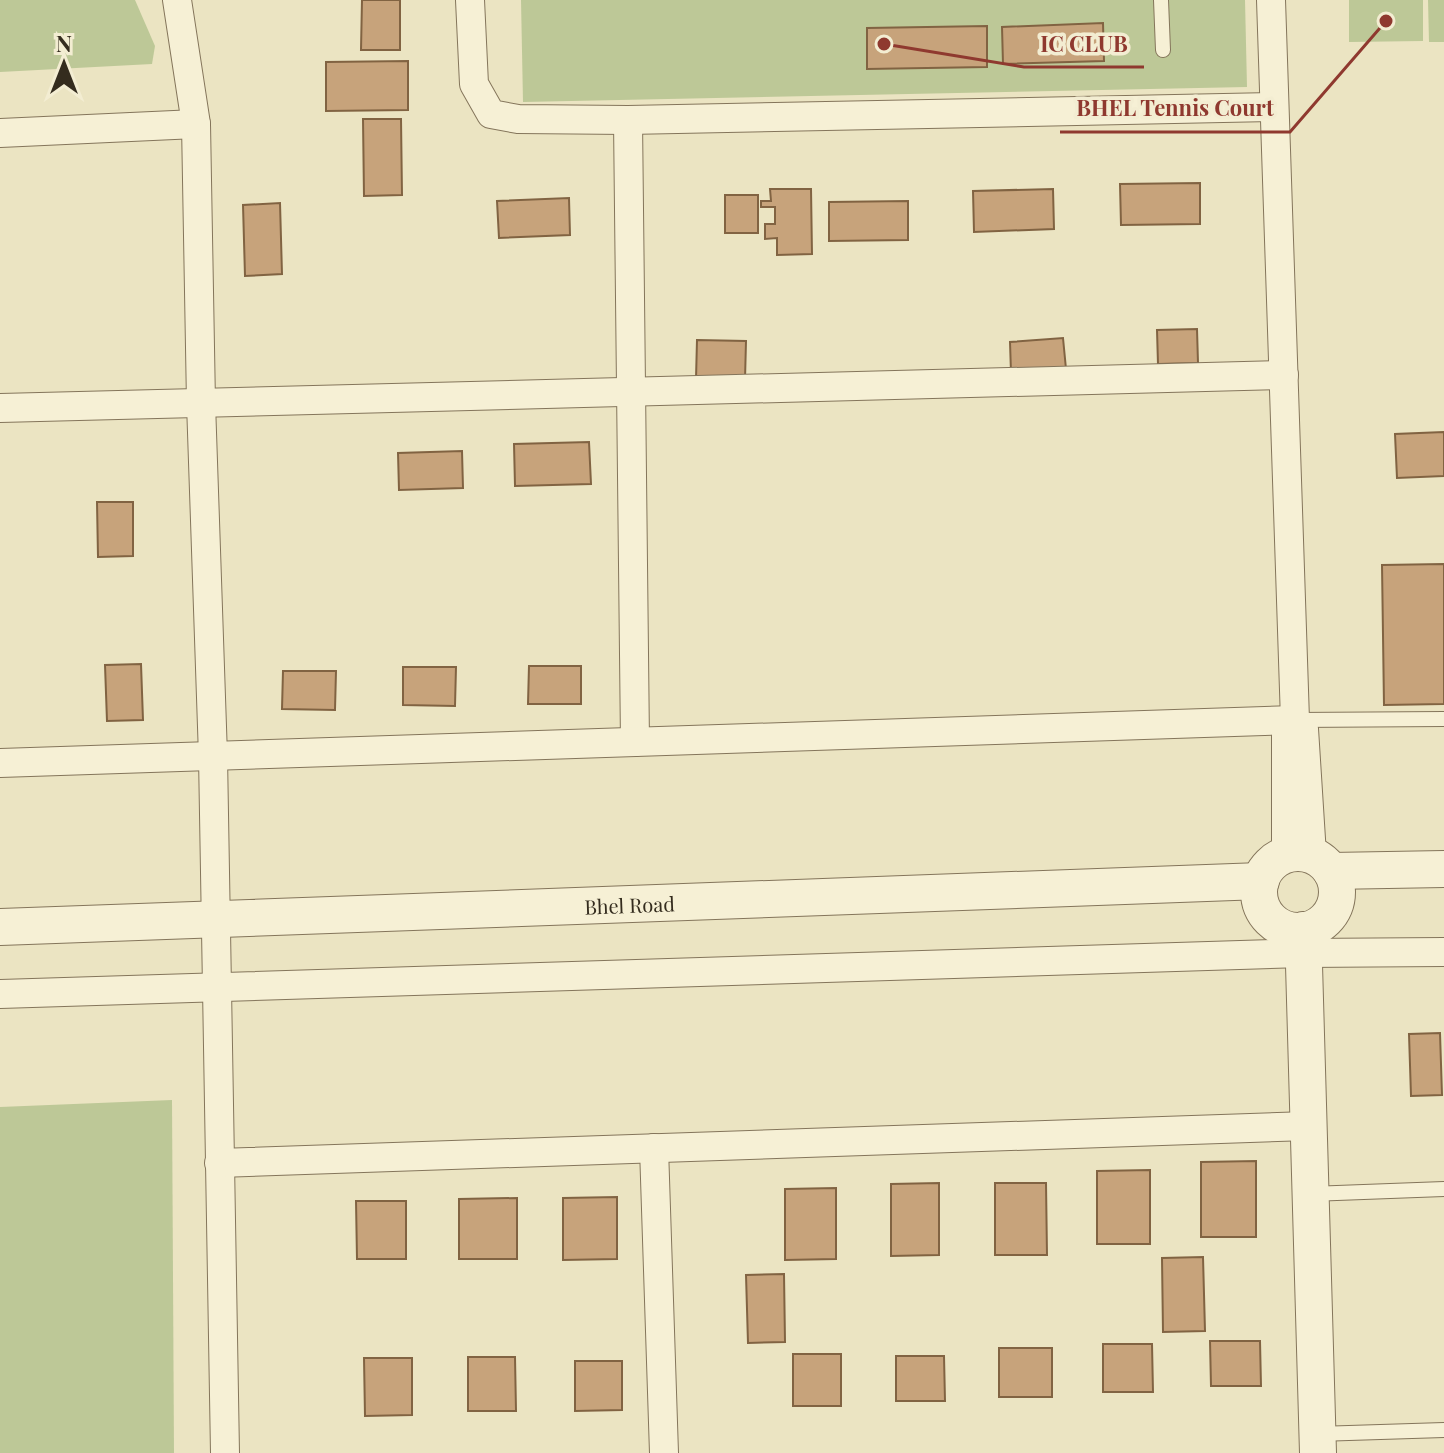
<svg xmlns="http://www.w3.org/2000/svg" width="1444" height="1453" viewBox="0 0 1444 1453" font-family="'Playfair Display',serif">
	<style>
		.green { fill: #bdc897 }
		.building { fill: #c7a37b; stroke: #816342; stroke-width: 2 }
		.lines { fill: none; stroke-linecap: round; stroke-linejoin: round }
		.service-casing { stroke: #84755b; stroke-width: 16 }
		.minor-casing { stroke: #84755b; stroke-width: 30 }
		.tertiary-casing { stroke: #84755b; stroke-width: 38 }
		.service { stroke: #f6f0d5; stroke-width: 14 }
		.minor { stroke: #f6f0d5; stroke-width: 28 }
		.tertiary { stroke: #f6f0d5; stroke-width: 36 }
		.labels { text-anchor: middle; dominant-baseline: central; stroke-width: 7; stroke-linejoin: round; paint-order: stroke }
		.street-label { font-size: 20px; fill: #342c1e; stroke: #f3edd2 }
		.leader { fill: none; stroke: #8f392f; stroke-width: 3 }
		.callout-dot { fill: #8f392f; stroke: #f3edd2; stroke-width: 3 }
		.callout-label { font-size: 22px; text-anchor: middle; font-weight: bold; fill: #8f392f; stroke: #f3edd2; stroke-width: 7; stroke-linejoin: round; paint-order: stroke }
	</style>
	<rect width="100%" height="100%" fill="#ebe4c2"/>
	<g class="green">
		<path d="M0 0H135L155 46 152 64 0 72Z"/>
		<path d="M521 0H1245L1247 87 523 102Z"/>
		<path d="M1349 0H1423V41L1349 42Z"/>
		<path d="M1428 0H1444V42H1429Z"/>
		<path d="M172 1100 174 1453H0V1107Z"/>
	</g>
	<g class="building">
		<path d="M362 0H400V50H361Z"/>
		<path d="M1103 23 1104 61 1003 64 1002 27Z"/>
		<path d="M987 26V67L867 69V28Z"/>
		<path d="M408 61V110L326 111V62Z"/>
		<path d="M363 119H401L402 195 364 196Z"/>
		<path d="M1200 183V224L1121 225 1120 184Z"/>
		<path d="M770 189H811L812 254 777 255V238L765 239V224H775V207H761V201H771Z"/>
		<path d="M1053 189 1054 229 974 232 973 191Z"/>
		<rect x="725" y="195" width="33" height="38"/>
		<path d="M569 198 570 235 499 238 497 201Z"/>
		<path d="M908 201V240L829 241V202Z"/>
		<path d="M280 203 282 274 245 276 243 205Z"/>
		<path d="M1197 329 1198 363 1158 364 1157 330Z"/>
		<path d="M1063 338 1066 369 1011 373 1010 342Z"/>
		<path d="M697 340 746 341 745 380 696 379Z"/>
		<path d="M1444 432V476L1397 478 1395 434Z"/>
		<path d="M589 442 591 484 515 486 514 444Z"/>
		<path d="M462 451 463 488 399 490 398 453Z"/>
		<path d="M97 502H133V556L98 557Z"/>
		<path d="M1444 564V704L1384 705 1382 565Z"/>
		<path d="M141 664 143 720 107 721 105 665Z"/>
		<path d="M529 666H581V704H528Z"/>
		<path d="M403 667H456L455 706 403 705Z"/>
		<path d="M283 671H336L335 710 282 709Z"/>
		<path d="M1440 1033 1442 1095 1411 1096 1409 1034Z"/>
		<path d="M1256 1161V1237H1201V1162Z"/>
		<path d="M1150 1170V1244H1097V1171Z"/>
		<path d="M939 1183V1255L891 1256V1184Z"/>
		<path d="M995 1183H1046L1047 1255H995Z"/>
		<path d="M836 1188V1259L785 1260V1189Z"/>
		<path d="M617 1197V1259L563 1260V1198Z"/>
		<path d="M517 1198V1259H459V1199Z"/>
		<path d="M356 1201H406V1259H357Z"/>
		<path d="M1203 1257 1205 1331 1163 1332 1162 1258Z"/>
		<path d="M784 1274 785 1342 748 1343 746 1275Z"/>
		<path d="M1210 1341H1260L1261 1386H1211Z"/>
		<path d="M1103 1344H1152L1153 1392H1103Z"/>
		<rect x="999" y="1348" width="53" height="49"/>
		<rect x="793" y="1354" width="48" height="52"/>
		<path d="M896 1356H944L945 1401H896Z"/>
		<path d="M468 1357H515L516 1411H468Z"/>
		<path d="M364 1358H412V1415L365 1416Z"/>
		<path d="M575 1361H622V1410L575 1411Z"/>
	</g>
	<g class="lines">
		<g class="service-casing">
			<g id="service">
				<path d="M1161 0 1163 50"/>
				<path d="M1296 720 1444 719"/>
				<path d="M1310 1194 1444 1189"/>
				<path d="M1317 1434 1444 1430"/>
			</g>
		</g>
		<g class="minor-casing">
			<g id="minor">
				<path d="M177 0 196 124 201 403 213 756 225 1453"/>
				<path d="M470 0 474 84 491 114 518 119 628 120 1274 107"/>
				<path d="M1271 0 1295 720 1304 729 1312 855"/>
				<path d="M628 120 635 742"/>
				<path d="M0 133 196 124"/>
				<path d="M0 408 1284 375"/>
				<path d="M0 763 1295 720"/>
				<path d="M1286 854V730L1295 720"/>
				<path d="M0 994 1303 953 1444 952"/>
				<path d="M654 1148 664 1453"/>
				<path d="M219 1163 1308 1126"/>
			</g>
		</g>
		<g class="tertiary-casing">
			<g id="tertiary">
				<circle cx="1298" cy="892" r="39"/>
				<path d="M1331 871 1444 869"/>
				<path id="s1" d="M0 927 1261 881"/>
				<path d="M1303 930 1318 1453"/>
			</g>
		</g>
		<use href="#service" class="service"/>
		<use href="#minor" class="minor"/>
		<use href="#tertiary" class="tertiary"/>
	</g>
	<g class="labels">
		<g class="street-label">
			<text stroke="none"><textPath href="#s1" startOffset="630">Bhel Road</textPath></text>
		</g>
	</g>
	<path class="leader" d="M884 44L1024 67H1144M1386 21L1290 132H1060"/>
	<g class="callout-dot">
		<circle cx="884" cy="44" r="8"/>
		<circle cx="1386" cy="21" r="8"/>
	</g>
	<g class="callout-label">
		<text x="1084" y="52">IC CLUB</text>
		<text x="1175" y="116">BHEL Tennis Court</text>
	</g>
	<g transform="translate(64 64)" stroke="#f3edd2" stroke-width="6" paint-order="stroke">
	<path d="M0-6L14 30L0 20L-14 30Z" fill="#342c1e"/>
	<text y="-12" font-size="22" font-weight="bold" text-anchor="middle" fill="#342c1e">N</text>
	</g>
</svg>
